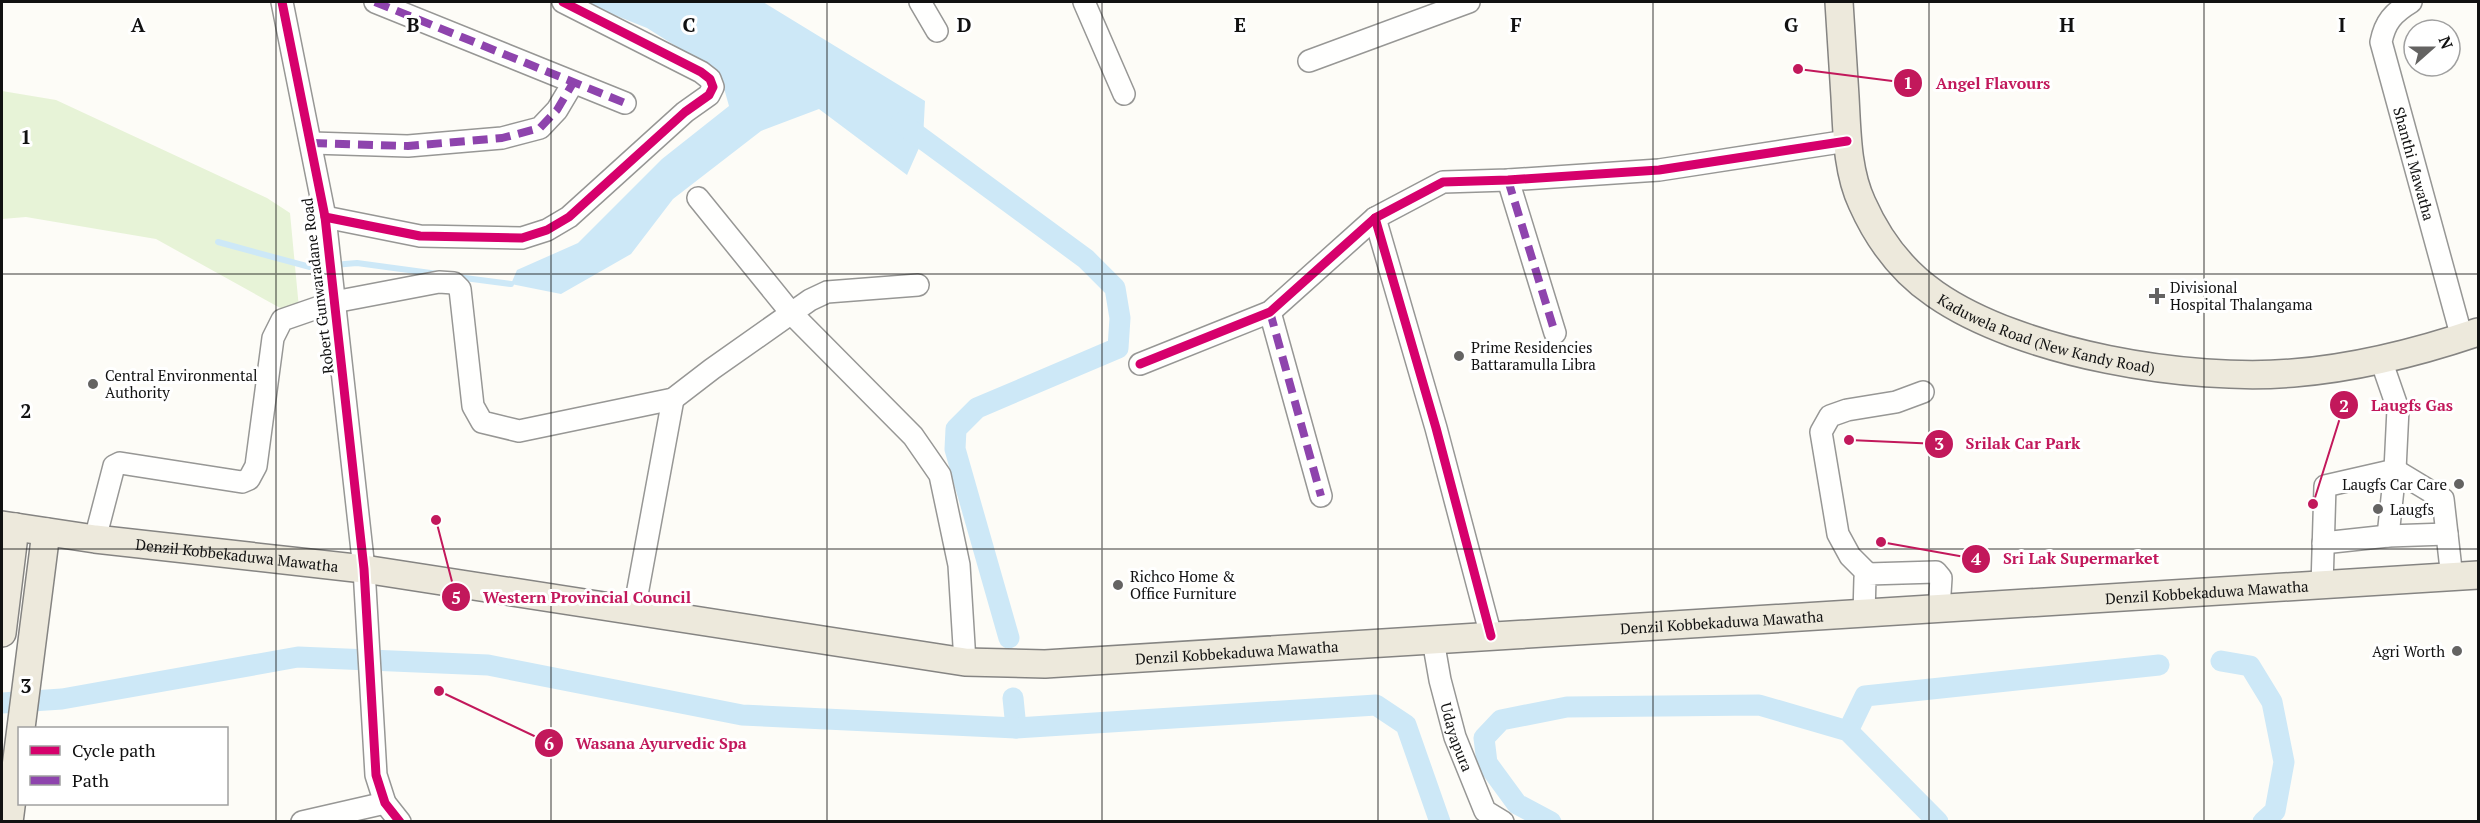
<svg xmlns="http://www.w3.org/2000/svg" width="2480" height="823" viewBox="0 0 2480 823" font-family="'PT Serif',serif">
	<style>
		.green { fill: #e7f3d7 }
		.water { fill: #cde8f7 }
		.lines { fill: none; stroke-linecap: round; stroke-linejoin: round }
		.stream { stroke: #cde8f7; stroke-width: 6 }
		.canal { stroke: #cde8f7; stroke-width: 21 }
		.minor-casing { stroke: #979795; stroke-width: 24 }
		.major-casing { stroke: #858482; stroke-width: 30 }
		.minor { stroke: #fffffe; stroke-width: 21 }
		.major { stroke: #ede9dc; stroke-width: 27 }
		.quiet { stroke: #8e44ad; stroke-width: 8; stroke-dasharray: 15 8; stroke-linecap: butt }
		.cycleway-casing { stroke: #fff; stroke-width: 13 }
		.cycleway { stroke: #d6006c; stroke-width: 9 }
		.grid { fill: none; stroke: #111; stroke-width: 1.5; stroke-opacity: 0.55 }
		.poi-dot { fill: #646362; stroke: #fff; stroke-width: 2 }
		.labels { text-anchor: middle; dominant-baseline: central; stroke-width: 6; stroke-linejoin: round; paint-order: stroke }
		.street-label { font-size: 15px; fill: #111; stroke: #fff }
		.poi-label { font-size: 15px; fill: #111; stroke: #fff; text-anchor: start }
		.grid-label { font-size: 20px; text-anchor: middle; font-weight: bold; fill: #111; stroke: #fff; stroke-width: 6; stroke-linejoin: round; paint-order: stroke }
		.leader { fill: none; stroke: #c2185b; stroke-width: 2 }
		.callout-dot { fill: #c2185b; stroke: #fff; stroke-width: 2 }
		.mark-label { font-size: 18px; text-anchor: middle; font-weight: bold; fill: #fff }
		.callout-label { font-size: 16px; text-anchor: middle; font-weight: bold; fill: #c2185b; stroke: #fff; stroke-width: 6; stroke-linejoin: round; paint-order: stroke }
	</style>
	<rect width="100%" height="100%" fill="#fdfcf7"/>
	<path class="green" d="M2 91 56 100 267 198 290 213 300 319 156 239 26 217 2 219Z"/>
	<path class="water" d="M582 2H763L925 101 923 139 907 175 819 109 761 131 673 199 631 254 561 294 511 284 517 270 578 243 662 159 729 106 720 74 647 28Z"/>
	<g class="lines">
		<g class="stream">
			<path d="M218 242 310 267 357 263 438 274"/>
			<path d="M457 277 511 284"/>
		</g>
		<g class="canal">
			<path d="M901 123 1086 259 1115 288 1120 318 1118 348 977 408 956 429 955 449 1009 638"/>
			<path d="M2221 661 2250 666 2272 702 2284 762 2275 811 2263 822"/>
			<path d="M1013 698 1016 728"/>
			<path d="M2 703 62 699 298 657 488 665 742 715 1016 728 1376 705 1406 725 1440 822"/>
			<path d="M1848 731 1865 696 2159 665"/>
			<path d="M1551 822 1517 804 1487 763 1484 738 1501 720 1567 707 1759 705 1848 731 1938 822"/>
		</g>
		<g class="minor-casing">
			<g id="minor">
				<path d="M282 2 325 217 364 569 376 775 385 803 400 822"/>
				<path d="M375 2 625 103"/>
				<path d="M920 2 937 31"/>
				<path d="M1084 2 1124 94"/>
				<path id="s1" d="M2411 2C2393 13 2385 22 2381 42L2462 338"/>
				<path d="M1309 61 1469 2"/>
				<path d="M312 143 408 146 502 138 540 128 557 110 573 83"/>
				<path d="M1508 180 1555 333"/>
				<path d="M698 198 792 314 913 436 940 475 959 565 965 662"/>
				<path d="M325 217 420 236 522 238 547 230 569 217 685 112 709 95 713 87 710 79 701 72 563 2"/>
				<path d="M1375 218 1436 428 1491 636"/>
				<path d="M1270 312 1321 496"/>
				<path d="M2381 360 2398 409 2395 470 2388 536"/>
				<path d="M1140 364 1270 312 1375 218 1443 182 1508 180 1659 170 1847 141"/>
				<path d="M95 539 114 466 120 463 242 482 249 479 256 466 273 338 282 320 334 302 439 282 454 283 460 289 473 406 482 422 519 431 673 399 712 369 810 300 827 292 918 285"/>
				<path d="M2323 543 2388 536 2447 534"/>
				<path d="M1868 574 1850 556 1838 534 1821 432 1830 416 1847 410 1896 402 1923 392"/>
				<path d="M2322 586 2325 486 2395 470 2443 499 2452 578"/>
				<path d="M634 611 673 399"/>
				<path d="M1864 614 1865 578 1868 574 1936 572 1941 578 1939 609"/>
				<path id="s2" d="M1433 640 1440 680 1455 737 1485 811 1503 822"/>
				<path d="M302 822 385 803"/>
			</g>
		</g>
		<g class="major-casing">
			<g id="major">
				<path id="s3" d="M1839 2C1841 33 1843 65 1845 97 1847 132 1847 171 1862 203 1878 239 1903 272 1935 294 2021 354 2190 382 2293 373 2356 368 2419 352 2478 332"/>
				<path id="s4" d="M2 525 95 539 364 569 965 662 1045 664 2478 575"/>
				<path d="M2 633 15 527"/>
				<path d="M9 822 46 532"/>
			</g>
		</g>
		<use href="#minor" class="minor"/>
		<use href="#major" class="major"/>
		<g class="quiet">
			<path d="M375 2 625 103"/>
			<path d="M312 143 408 146 502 138 540 128 557 110 573 83"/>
			<path d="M1508 180 1555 333"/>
			<path d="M1270 312 1321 496"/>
		</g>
		<g class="cycleway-casing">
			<g id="cycleway">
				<path d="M282 2 325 217 364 569 376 775 385 803 400 822"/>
				<path d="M325 217 420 236 522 238 547 230 569 217 685 112 709 95 713 87 710 79 701 72 563 2"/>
				<path d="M1375 218 1436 428 1491 636"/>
				<path d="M1140 364 1270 312 1375 218 1443 182 1508 180 1659 170 1847 141"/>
			</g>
		</g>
		<use href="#cycleway" class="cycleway"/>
	</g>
	<path class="grid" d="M276 2V822M551 2V822M827 2V822M1102 2V822M1378 2V822M1653 2V822M1929 2V822M2204 2V822M2 274H2478M2 549H2478"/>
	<g class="poi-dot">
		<path d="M2154 287h6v6h6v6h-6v6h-6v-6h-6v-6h6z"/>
		<circle cx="1459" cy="356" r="6"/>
		<circle cx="93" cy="384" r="6"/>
		<circle cx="2459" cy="484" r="6"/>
		<circle cx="2378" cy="509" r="6"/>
		<circle cx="1118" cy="585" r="6"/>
		<circle cx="2457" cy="651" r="6"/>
	</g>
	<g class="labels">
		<g class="street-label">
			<text stroke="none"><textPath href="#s1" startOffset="178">Shanthi Mawatha</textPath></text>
			<text transform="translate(317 286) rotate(-97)">Robert Gunwaradane Road</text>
			<text stroke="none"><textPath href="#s3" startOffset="441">Kaduwela Road (New Kandy Road)</textPath></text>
			<text stroke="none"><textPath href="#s4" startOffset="237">Denzil Kobbekaduwa Mawatha</textPath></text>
			<text stroke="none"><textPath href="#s4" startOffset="2217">Denzil Kobbekaduwa Mawatha</textPath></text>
			<text stroke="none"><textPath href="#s4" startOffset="1731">Denzil Kobbekaduwa Mawatha</textPath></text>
			<text stroke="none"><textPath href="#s4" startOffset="1245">Denzil Kobbekaduwa Mawatha</textPath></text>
			<text stroke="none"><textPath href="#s2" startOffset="100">Udayapura</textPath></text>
		</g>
		<g class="poi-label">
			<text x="2170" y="287">Divisional<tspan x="2170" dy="17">Hospital Thalangama</tspan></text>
			<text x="1471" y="347">Prime Residencies<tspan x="1471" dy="17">Battaramulla Libra</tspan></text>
			<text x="105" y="375">Central Environmental<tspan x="105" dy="17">Authority</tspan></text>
			<text x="2447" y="484" text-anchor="end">Laugfs Car Care</text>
			<text x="2390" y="509">Laugfs</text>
			<text x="1130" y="576">Richco Home &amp;<tspan x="1130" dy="17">Office Furniture</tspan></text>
			<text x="2445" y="651" text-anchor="end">Agri Worth</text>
		</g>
	</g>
	<g class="grid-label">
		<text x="138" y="32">A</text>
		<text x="413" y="32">B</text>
		<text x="689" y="32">C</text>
		<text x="964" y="32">D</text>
		<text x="1240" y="32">E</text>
		<text x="1516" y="32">F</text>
		<text x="1791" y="32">G</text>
		<text x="2067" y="32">H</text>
		<text x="2342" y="32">I</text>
		<text x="26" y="144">1</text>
		<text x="26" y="418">2</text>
		<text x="26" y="693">3</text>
	</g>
	<path class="leader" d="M1798 69L1908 83M2313 504L2344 405M1849 440L1939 444M1881 542L1976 559M436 520L456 597M439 691L549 743"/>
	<g class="callout-dot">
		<circle cx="1798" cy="69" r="6"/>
		<circle cx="2313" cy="504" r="6"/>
		<circle cx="1849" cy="440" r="6"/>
		<circle cx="1881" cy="542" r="6"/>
		<circle cx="436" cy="520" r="6"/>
		<circle cx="439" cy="691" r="6"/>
		<circle cx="1908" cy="83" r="15"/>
		<circle cx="2344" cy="405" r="15"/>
		<circle cx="1939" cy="444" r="15"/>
		<circle cx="1976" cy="559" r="15"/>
		<circle cx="456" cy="597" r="15"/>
		<circle cx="549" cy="743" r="15"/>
	</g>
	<g class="mark-label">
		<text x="1908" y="89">1</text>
		<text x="2344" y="412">2</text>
		<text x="1939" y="450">3</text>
		<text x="1976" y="565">4</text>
		<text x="456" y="604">5</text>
		<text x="549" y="750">6</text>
	</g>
	<g class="callout-label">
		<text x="1993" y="89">Angel Flavours</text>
		<text x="2412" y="411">Laugfs Gas</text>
		<text x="2023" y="449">Srilak Car Park</text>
		<text x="2081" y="564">Sri Lak Supermarket</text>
		<text x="587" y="603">Western Provincial Council</text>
		<text x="661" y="749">Wasana Ayurvedic Spa</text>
	</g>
	<rect width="2480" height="823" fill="none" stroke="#111111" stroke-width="6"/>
	<rect x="18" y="727" width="210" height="78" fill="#ffffff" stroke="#a0a0a0" stroke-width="1.5"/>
	<rect x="30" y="746" width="30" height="9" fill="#d6006c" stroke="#a0a0a0" stroke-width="1.5"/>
	<text x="72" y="757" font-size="18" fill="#111111">Cycle path</text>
	<rect x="30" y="776" width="30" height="9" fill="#8e44ad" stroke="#a0a0a0" stroke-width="1.5"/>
	<text x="72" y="787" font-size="18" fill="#111111">Path</text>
	<g transform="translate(2432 48) rotate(69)"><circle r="28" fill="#ffffff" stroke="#a0a0a0" stroke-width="1.5"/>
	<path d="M0-4.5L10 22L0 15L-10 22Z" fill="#646362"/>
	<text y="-9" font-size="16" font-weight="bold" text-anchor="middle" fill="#111111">N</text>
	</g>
</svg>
